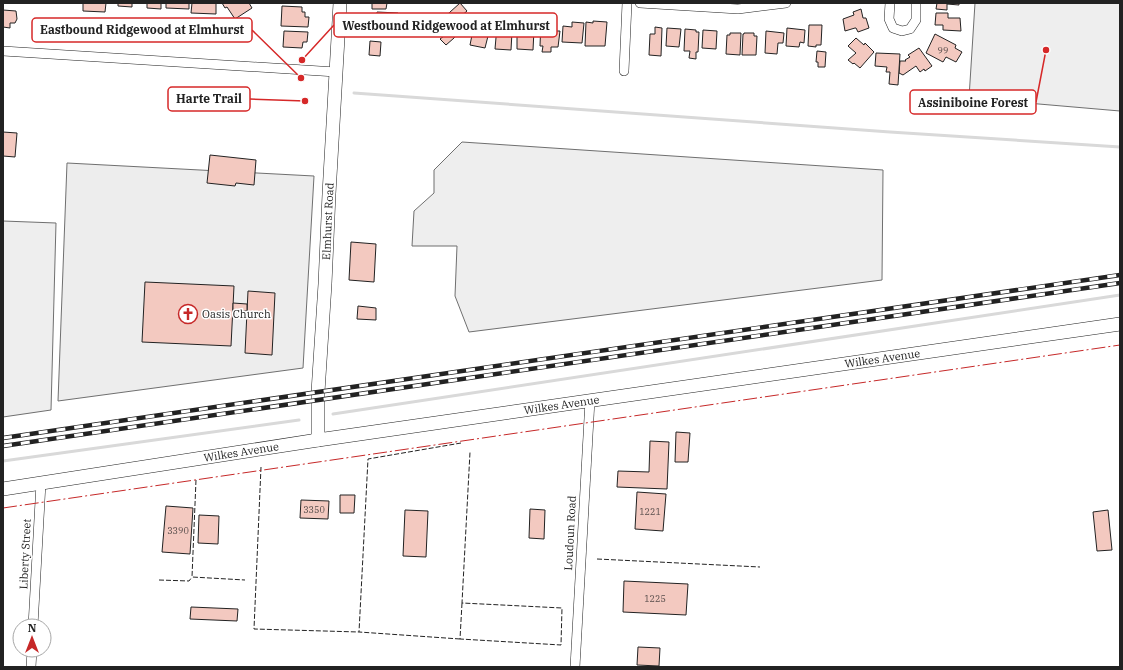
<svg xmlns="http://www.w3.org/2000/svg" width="1123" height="670" viewBox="0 0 1123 670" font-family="'IBM Plex Serif',serif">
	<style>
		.green { fill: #eee; stroke: #6f6f6f }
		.parking { fill: #ededed; stroke: #6f6f6f }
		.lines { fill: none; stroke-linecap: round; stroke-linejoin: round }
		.stream { stroke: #d9d9d9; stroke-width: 3 }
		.building { fill: #f3c9c0; stroke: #222 }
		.street-casing { stroke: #222; stroke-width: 10 }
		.secondary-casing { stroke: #222; stroke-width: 14 }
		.street { stroke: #fff; stroke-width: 9 }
		.secondary { stroke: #fff; stroke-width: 13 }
		.rail-casing { stroke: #222; stroke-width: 4.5 }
		.rail { stroke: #fff; stroke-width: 3; stroke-dasharray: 9; stroke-linecap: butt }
		.fence { stroke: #222; stroke-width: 1; stroke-dasharray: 5 2; stroke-linecap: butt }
		.power { stroke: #c62828; stroke-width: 1; stroke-dasharray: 14 3 2 3; stroke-linecap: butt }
		.labels { text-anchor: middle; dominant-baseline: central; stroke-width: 3; stroke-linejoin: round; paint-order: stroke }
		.number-label { font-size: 9px; fill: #564c4a }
		.street-label { font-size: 11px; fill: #222; stroke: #fff }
		.poi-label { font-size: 11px; fill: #222; stroke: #fff; text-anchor: start }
		.leader { fill: none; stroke: #d62828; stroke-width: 1.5 }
		.callout-dot { fill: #d62828; stroke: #fff; stroke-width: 1.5 }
		.callout { fill: #fff; stroke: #d62828; stroke-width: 1.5 }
		.callout-label { font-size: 12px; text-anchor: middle; font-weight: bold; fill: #222 }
	</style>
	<rect width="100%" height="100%" fill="#fff"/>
	<g class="green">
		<path d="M975 3H1120V111L969 98Z"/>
		<path d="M462 142 883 170 882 280 469 332 455 296 457 246H412L414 211 434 193V170Z"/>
		<path d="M3 221 56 223 51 410 3 417Z"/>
	</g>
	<path class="parking" d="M67 163 314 176 303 368 58 401Z"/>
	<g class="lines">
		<g class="stream">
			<path d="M354 93 890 132 1120 147"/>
			<path d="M333 414 1120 295"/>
			<path d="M3 461 299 420"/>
		</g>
	</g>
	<g class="building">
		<path d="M83 3H106L105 12 83 11Z"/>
		<path d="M118 3H133H132V7L118 6Z"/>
		<path d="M147 3H161V9L147 8Z"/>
		<path d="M166 3H189V9L166 8Z"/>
		<path d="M192 3H216V14L191 13Z"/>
		<path d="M222 3H249L252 8 235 19 227 7 225 8Z"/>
		<path d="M372 3H387L386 9H372Z"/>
		<path d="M460 3 467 11 460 17 466 24 455 33 456 35 454 38 446 45 440 39 444 36 440 31 444 28 440 24 441 23 439 22Z"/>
		<path d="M937 3H959V5L947 4V10L936 9Z"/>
		<path d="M282 6 302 7V12H305V17H309L308 27 281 26Z"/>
		<path d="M861 9 863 18H866L869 28 858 32 856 28H855L845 31 843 19 854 15 853 12Z"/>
		<path d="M3 10 16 11 17 19 15 23H10V28L3 27Z"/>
		<path d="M377 12 398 13 397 30H382V33L369 32V20H376Z"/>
		<path d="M936 13H948V18H960L961 31 943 30V25H935Z"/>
		<path d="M482 18 492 20 485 48 470 45 474 25 480 26Z"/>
		<path d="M526 19 537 20V30H534L533 50 517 49V28H525Z"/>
		<path d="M503 20 515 21 514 32H512L511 50 495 49 497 26H503Z"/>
		<path d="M541 20 553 21 552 26H556V31H560L558 47H551V52H542L543 46H540Z"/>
		<path d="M593 21 607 22 605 46H585L586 22 593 23Z"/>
		<path d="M572 22 584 23 582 43 562 42 563 26 572 27Z"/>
		<path d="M809 25H822L821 45H816V47L808 46Z"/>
		<path d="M655 27 662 28 661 56 649 55 650 34H655Z"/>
		<path d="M667 28 681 29 679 47 666 46Z"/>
		<path d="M787 28 805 30 804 43 800 42 799 47 786 46Z"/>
		<path d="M685 29 696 30V32H699L698 52H696V59L689 58 690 51H684Z"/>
		<path d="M703 30 717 31 716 49 702 48Z"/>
		<path d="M284 31 308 32 307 42H303L302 48 283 47Z"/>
		<path d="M766 31 784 33 783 43H778L777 54 765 53Z"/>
		<path d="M730 33H741L740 55 726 54 727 35H730Z"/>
		<path d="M744 33H754V36H757L756 55H742L743 34H744Z"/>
		<path d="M935 34 956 45 955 48 962 52 956 62 946 57 943 62 926 53Z"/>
		<path d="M856 38 864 45 865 43 874 52 860 68 854 63 853 64 848 60 856 53 848 46Z"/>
		<path d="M370 41 381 42 380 56 369 55Z"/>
		<path d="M919 48 932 66 925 71 924 69 920 72 916 66 903 75 899 73 900 61H906L905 60 910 57 908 55Z"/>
		<path d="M817 51 826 52 825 67H818V62H816Z"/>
		<path d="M876 53 900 54 898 85 889 84 890 72H886L887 67 875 66Z"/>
		<path d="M3 132 17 133 15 157 3 156Z"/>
		<path d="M210 155 256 160 254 185 236 183 235 186 207 183Z"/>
		<path d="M351 242 376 244 374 282 349 280Z"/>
		<path d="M145 282 234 286 231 346 142 342Z"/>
		<path d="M248 291 275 293 272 355 245 353Z"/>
		<path d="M233 303 247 304V311H233Z"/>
		<path d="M358 306 376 308V320L357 319Z"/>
		<path d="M676 432 690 433 688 462H675Z"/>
		<path d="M650 441 669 442 667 489 617 487 618 471 649 472Z"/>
		<path d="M637 492 666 494 663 531 635 529Z"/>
		<path d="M340 495H355L354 513H340Z"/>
		<path d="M301 500 329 501 328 519 300 518Z"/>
		<path d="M166 506 193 508 190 554 162 552Z"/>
		<path d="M530 509 545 510 544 539 529 538Z"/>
		<path d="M405 510 428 511 426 557 403 556Z"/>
		<path d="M1108 510 1112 550 1097 551 1093 512Z"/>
		<path d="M199 515 219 516 218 544 198 543Z"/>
		<path d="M624 581 688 584 686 615 623 612Z"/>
		<path d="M191 607 238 609 237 621 190 619Z"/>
		<path d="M638 647 660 648 659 666 637 665Z"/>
	</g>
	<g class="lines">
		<g class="street-casing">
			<g id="street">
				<path d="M640 3 738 9 786 3"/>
				<path d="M890 3 889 19 893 28 902 31 910 29 916 20V3"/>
				<path d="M3 51 336 72"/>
				<path d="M624 71 627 3"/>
				<path d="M33 626 41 483"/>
				<path d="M31 667 32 650"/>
				<path d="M575 667 590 400"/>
			</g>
		</g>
		<g class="secondary-casing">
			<g id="secondary">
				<path id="s1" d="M318 440V392L325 284 329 194 340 3"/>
				<path id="s2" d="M3 489 318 440 1120 324"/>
			</g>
		</g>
		<use href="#street" class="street"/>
		<use href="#secondary" class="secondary"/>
		<g class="rail-casing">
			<g id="rail">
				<path d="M3 438 1120 275"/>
				<path d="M3 446 1120 283"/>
			</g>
		</g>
		<use href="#rail" class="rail"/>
		<g class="fence">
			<path d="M261 467 254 629 359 632"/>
			<path d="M196 480 192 577 245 580"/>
			<path d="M597 559 760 567"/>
			<path d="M159 580 189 581 192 577"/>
			<path d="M462 603 460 639 561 645 562 608 462 603 470 452"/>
			<path d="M460 639 359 632 368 459 461 443"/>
		</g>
		<path class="power" d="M3 508 1120 345"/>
	</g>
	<defs>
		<g id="church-ring" transform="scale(1)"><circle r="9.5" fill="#fff" stroke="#c62828" stroke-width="1.5"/><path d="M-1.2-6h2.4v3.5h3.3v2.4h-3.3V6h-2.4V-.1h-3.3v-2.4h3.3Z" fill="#c62828"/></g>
	</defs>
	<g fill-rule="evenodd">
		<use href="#church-ring" x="188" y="314"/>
	</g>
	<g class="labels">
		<g class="number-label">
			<text x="943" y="50">99</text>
			<text x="314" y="509">3350</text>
			<text x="650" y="511">1221</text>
			<text x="178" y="530">3390</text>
			<text x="655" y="598">1225</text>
		</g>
		<g class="street-label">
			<text stroke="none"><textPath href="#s1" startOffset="219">Elmhurst Road</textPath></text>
			<text stroke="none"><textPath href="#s2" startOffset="889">Wilkes Avenue</textPath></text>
			<text stroke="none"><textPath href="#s2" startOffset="565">Wilkes Avenue</textPath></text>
			<text stroke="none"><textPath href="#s2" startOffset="241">Wilkes Avenue</textPath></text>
			<text transform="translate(570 533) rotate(-87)">Loudoun Road</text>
			<text transform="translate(25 554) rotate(-87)">Liberty Street</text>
		</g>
		<g class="poi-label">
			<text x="202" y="314">Oasis Church</text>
		</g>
	</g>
	<path class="leader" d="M302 60L334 25M301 78L252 30M305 101L250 99M1046 50L1036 102"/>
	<g class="callout-dot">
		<circle cx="302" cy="60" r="4"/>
		<circle cx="301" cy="78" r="4"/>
		<circle cx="305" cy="101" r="4"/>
		<circle cx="1046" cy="50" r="4"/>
	</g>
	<g class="callout">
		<rect x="334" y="13" width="223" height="24" rx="4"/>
		<rect x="32" y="18" width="220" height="24" rx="4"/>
		<rect x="168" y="87" width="82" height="24" rx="4"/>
		<rect x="910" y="90" width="126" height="24" rx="4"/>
	</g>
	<g class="callout-label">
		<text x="446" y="30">Westbound Ridgewood at Elmhurst</text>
		<text x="142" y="34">Eastbound Ridgewood at Elmhurst</text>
		<text x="209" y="103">Harte Trail</text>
		<text x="973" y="107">Assiniboine Forest</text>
	</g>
	<rect width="1123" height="670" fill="none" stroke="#222222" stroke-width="8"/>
	<g transform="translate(32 638)"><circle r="19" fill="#ffffff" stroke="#a7a7a7"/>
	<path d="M0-3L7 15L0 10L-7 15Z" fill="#c62828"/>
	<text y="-6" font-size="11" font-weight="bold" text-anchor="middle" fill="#222222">N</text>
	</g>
</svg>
